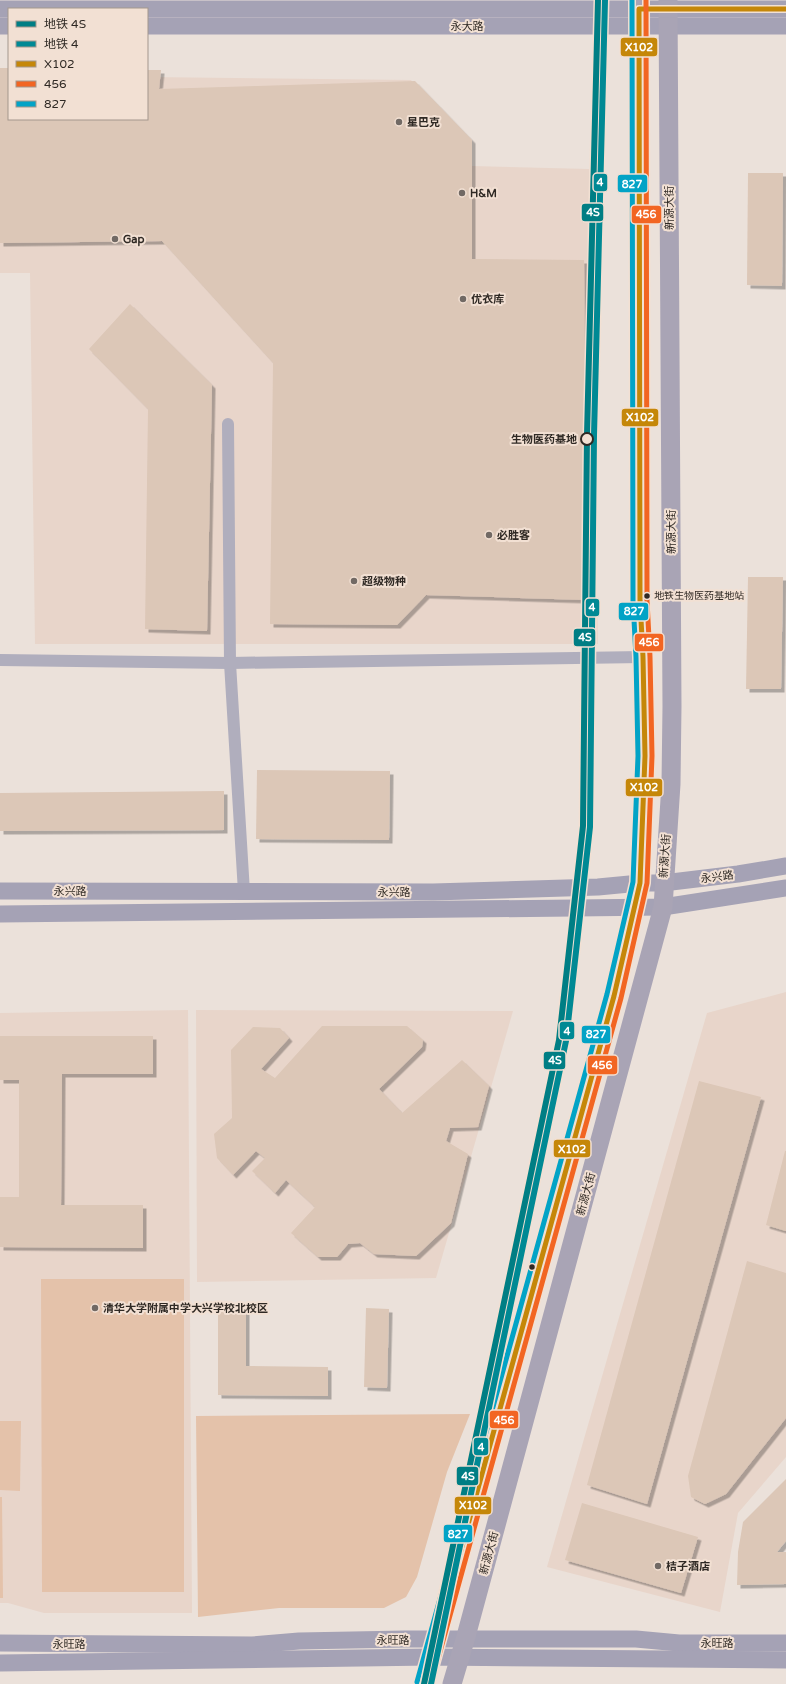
<svg xmlns="http://www.w3.org/2000/svg" width="786" height="1684" viewBox="0 0 786 1684" font-family="'Varela Round','Noto Sans SC',sans-serif">
	<style>
		.built { fill: #e8d5ca }
		.green { fill: #e4c2aa }
		.building { fill: #dcc7b7; filter: url(#shadow) }
		.lines { fill: none; stroke-linecap: round; stroke-linejoin: round }
		.street { stroke: #b0aebd; stroke-width: 12 }
		.secondary { stroke: #a5a2b5; stroke-width: 17 }
		.primary { stroke: #a9a4b5; stroke-width: 19 }
		.bus-1-casing { stroke: #f2e0d3; stroke-width: 8 }
		.bus-2-casing { stroke: #f2e0d3; stroke-width: 8 }
		.bus-3-casing { stroke: #f2e0d3; stroke-width: 8 }
		.bus-1 { stroke: #c58709; stroke-width: 5 }
		.bus-2 { stroke: #f26522; stroke-width: 5 }
		.bus-3 { stroke: #02a3c6; stroke-width: 5 }
		.metro-1-casing { stroke: #f2e0d3; stroke-width: 9 }
		.metro-2-casing { stroke: #f2e0d3; stroke-width: 9 }
		.metro-1 { stroke: #007e84; stroke-width: 6 }
		.metro-2 { stroke: #008994; stroke-width: 6 }
		.poi-dot { fill: #716964; stroke: #f2e0d3; stroke-width: 1.5 }
		.stop-dot { fill: #f2e0d3; stroke: #2f2924; stroke-width: 2 }
		.bus-dot { fill: #2f2924; stroke: #f2e0d3; stroke-width: 1.5 }
		.labels { text-anchor: middle; dominant-baseline: central; stroke-width: 4; stroke-linejoin: round; paint-order: stroke }
		.bus-label { font-size: 10px; fill: #2f2924; stroke: #f2e0d3; text-anchor: start }
		.street-label { font-size: 11px; fill: #2f2924; stroke: #f2e0d3 }
		.poi-label { font-size: 11px; font-weight: bold; fill: #2f2924; stroke: #f2e0d3; text-anchor: start }
		.stop-label { font-size: 11px; font-weight: bold; fill: #2f2924; stroke: #f2e0d3; text-anchor: end }
		.line-badge { stroke: #f2e0d3; stroke-width: 1.5 }
		.badge-label { font-size: 11px; text-anchor: middle; font-weight: bold; fill: #fff }
	</style>
	<defs>
		<filter id="shadow"><feDropShadow dx="3.5" dy="3.5" stdDeviation="0" flood-color="#0004"/></filter>
	</defs>
	<rect width="100%" height="100%" fill="#ebe1da"/>
	<g class="built">
		<path d="M0 76 9 119H147V77L411 80 472 166 589 169 598 644H35L30 273H0Z"/>
		<path d="M786 992V1457L738 1513 720 1612 547 1567 707 1013Z"/>
		<path d="M188 1010 192 1613H44L8 1603H0V1013Z"/>
		<path d="M196 1010 513 1011 436 1278 197 1282Z"/>
	</g>
	<g class="green">
		<path d="M41 1279H184V1592H42Z"/>
		<path d="M470 1414 447 1472 417 1577 406 1597 384 1608H279L198 1617 196 1416Z"/>
		<path d="M0 1421H21L20 1491 0 1490Z"/>
		<path d="M0 1497H2L3 1598H0Z"/>
	</g>
	<g class="building">
		<path d="M0 68H9V119H147V70H161L159 89 415 81 472 140V259L584 260 587 600 426 595 397 625 270 624 273 363 162 241 0 243Z"/>
		<path d="M748 173H783L782 286 747 285Z"/>
		<path d="M130 304 212 385 207 631 145 629 148 409 89 349Z"/>
		<path d="M748 577H783L781 689H746Z"/>
		<path d="M257 770 390 771 389 840 256 839Z"/>
		<path d="M224 791V830L0 831V793Z"/>
		<path d="M322 1026H407L423 1040 422 1047 379 1089 402 1113 462 1060 489 1086 478 1127 450 1128 446 1141 468 1154 451 1223 416 1256 374 1254 360 1243 348 1244 337 1257H318L291 1233 315 1207 286 1180 275 1193 252 1171 265 1158 256 1151 233 1175 217 1158 214 1134 232 1118 231 1050 253 1027 280 1028 289 1038 261 1069 275 1078Z"/>
		<path d="M0 1036H153V1074H62L61 1205H143V1248L0 1247V1197H19V1080H0Z"/>
		<path d="M699 1081 761 1097 647 1504 587 1485Z"/>
		<path d="M785 1151H786V1231L766 1225Z"/>
		<path d="M747 1261 786 1273V1418L726 1494 705 1504 691 1497 688 1476Z"/>
		<path d="M218 1303H246V1366L328 1367V1396L218 1395Z"/>
		<path d="M366 1308 389 1309 387 1388 364 1387Z"/>
		<path d="M786 1479V1541L777 1552H786V1584L737 1585 738 1552 743 1522Z"/>
		<path d="M582 1503 698 1537 681 1593 565 1560Z"/>
	</g>
	<g class="lines">
		<g class="street">
			<path d="M228 424 230 663 244 892"/>
			<path d="M0 660 230 663 643 657"/>
		</g>
		<g class="secondary">
			<path d="M0 9H786"/>
			<path d="M0 26H9"/>
			<path d="M147 26H786"/>
			<path d="M0 891 433 892 598 887 640 883H663L738 874 786 866"/>
			<path d="M0 914 663 907 786 888"/>
			<path d="M0 1643 252 1645 299 1641 405 1639H636L679 1643H786"/>
			<path d="M0 1663 432 1657 786 1660"/>
		</g>
		<g class="primary">
			<path d="M424 1684 614 996 640 883 642 851 645 756 643 657 640 601 639 0"/>
			<path d="M452 1684 465 1640 663 907 671 784 672 706 668 0"/>
		</g>
		<g class="bus-1-casing">
			<path id="bus-1" d="M424 1684 614 996 640 883 645 756 643 657 640 601 639 9H786"/>
		</g>
		<g class="bus-2-casing">
			<path id="bus-2" d="M431 1684 621 998 647 883 652 756 650 657 647 601 646 0"/>
		</g>
		<g class="bus-3-casing">
			<path id="bus-3" d="M417 1682 607 994 633 882 638 756 636 657 633 601 632 0"/>
		</g>
		<use href="#bus-1" class="bus-1"/>
		<use href="#bus-2" class="bus-2"/>
		<use href="#bus-3" class="bus-3"/>
		<g class="metro-1-casing">
			<path id="metro-1" d="M424 1684 559 1040 583 826 587 435 598 0"/>
		</g>
		<g class="metro-2-casing">
			<path id="metro-2" d="M431 1684 566 1041 590 827 594 435 605 0"/>
		</g>
		<use href="#metro-1" class="metro-1"/>
		<use href="#metro-2" class="metro-2"/>
	</g>
	<g class="poi-dot">
		<circle cx="399" cy="122" r="4"/>
		<circle cx="462" cy="193" r="4"/>
		<circle cx="115" cy="239" r="4"/>
		<circle cx="463" cy="299" r="4"/>
		<circle cx="489" cy="535" r="4"/>
		<circle cx="354" cy="581" r="4"/>
		<circle cx="95" cy="1308" r="4"/>
		<circle cx="658" cy="1566" r="4"/>
	</g>
	<circle class="stop-dot" cx="587" cy="439" r="6"/>
	<g class="bus-dot">
		<circle cx="647" cy="596" r="3.5"/>
		<circle cx="532" cy="1267" r="3.5"/>
	</g>
	<g class="labels">
		<g class="bus-label">
			<text x="654" y="596">地铁生物医药基地站</text>
		</g>
		<g class="street-label">
			<text x="467" y="26">永大路</text>
			<text transform="translate(669 208) rotate(-90)">新源大街</text>
			<text transform="translate(671 532) rotate(-90)">新源大街</text>
			<text transform="translate(665 856) rotate(-86)">新源大街</text>
			<text transform="translate(717 877) rotate(-7)">永兴路</text>
			<text x="70" y="891">永兴路</text>
			<text x="394" y="892">永兴路</text>
			<text transform="translate(586 1194) rotate(-75)">新源大街</text>
			<text transform="translate(489 1553) rotate(-75)">新源大街</text>
			<text x="393" y="1640">永旺路</text>
			<text x="717" y="1643">永旺路</text>
			<text x="69" y="1644">永旺路</text>
		</g>
		<g class="poi-label">
			<text x="407" y="122">星巴克</text>
			<text x="470" y="193">H&amp;M</text>
			<text x="123" y="239">Gap</text>
			<text x="471" y="299">优衣库</text>
			<text x="497" y="535">必胜客</text>
			<text x="362" y="581">超级物种</text>
			<text x="103" y="1308">清华大学附属中学大兴学校北校区</text>
			<text x="666" y="1566">桔子酒店</text>
		</g>
		<g class="stop-label">
			<text x="577" y="439">生物医药基地</text>
		</g>
	</g>
	<g class="line-badge">
		<rect x="620" y="37" width="38" height="20" rx="4" fill="#c58709"/>
		<rect x="593" y="173" width="15" height="19" rx="4" fill="#008994"/>
		<rect x="617" y="174" width="31" height="19" rx="4" fill="#02a3c6"/>
		<rect x="581" y="203" width="23" height="19" rx="4" fill="#007e84"/>
		<rect x="631" y="205" width="31" height="19" rx="4" fill="#f26522"/>
		<rect x="621" y="408" width="38" height="19" rx="4" fill="#c58709"/>
		<rect x="585" y="598" width="15" height="19" rx="4" fill="#008994"/>
		<rect x="618" y="602" width="31" height="19" rx="4" fill="#02a3c6"/>
		<rect x="573" y="628" width="23" height="19" rx="4" fill="#007e84"/>
		<rect x="634" y="633" width="30" height="19" rx="4" fill="#f26522"/>
		<rect x="625" y="778" width="38" height="19" rx="4" fill="#c58709"/>
		<rect x="559" y="1021" width="16" height="19" rx="4" fill="#008994"/>
		<rect x="581" y="1025" width="30" height="19" rx="4" fill="#02a3c6"/>
		<rect x="543" y="1051" width="23" height="19" rx="4" fill="#007e84"/>
		<rect x="587" y="1055" width="31" height="20" rx="4" fill="#f26522"/>
		<rect x="553" y="1139" width="38" height="19" rx="4" fill="#c58709"/>
		<rect x="489" y="1410" width="30" height="19" rx="4" fill="#f26522"/>
		<rect x="473" y="1437" width="16" height="19" rx="4" fill="#008994"/>
		<rect x="456" y="1466" width="23" height="20" rx="4" fill="#007e84"/>
		<rect x="454" y="1496" width="38" height="19" rx="4" fill="#c58709"/>
		<rect x="443" y="1524" width="30" height="19" rx="4" fill="#02a3c6"/>
	</g>
	<g class="badge-label">
		<text x="639" y="51">X102</text>
		<text x="600" y="186">4</text>
		<text x="632" y="188">827</text>
		<text x="593" y="216">4S</text>
		<text x="646" y="218">456</text>
		<text x="640" y="421">X102</text>
		<text x="592" y="611">4</text>
		<text x="634" y="615">827</text>
		<text x="585" y="641">4S</text>
		<text x="649" y="646">456</text>
		<text x="644" y="791">X102</text>
		<text x="567" y="1035">4</text>
		<text x="596" y="1038">827</text>
		<text x="555" y="1064">4S</text>
		<text x="602" y="1069">456</text>
		<text x="572" y="1153">X102</text>
		<text x="504" y="1424">456</text>
		<text x="481" y="1451">4</text>
		<text x="468" y="1480">4S</text>
		<text x="473" y="1509">X102</text>
		<text x="458" y="1538">827</text>
	</g>
	<rect x="8" y="8" width="140" height="112" fill="#f2e0d3" stroke="#a4978d"/>
	<rect x="16" y="21" width="20" height="6" fill="#007e84" stroke="#a4978d"/>
	<text x="44" y="28" font-size="12" fill="#2f2924">地铁 4S</text>
	<rect x="16" y="41" width="20" height="6" fill="#008994" stroke="#a4978d"/>
	<text x="44" y="48" font-size="12" fill="#2f2924">地铁 4</text>
	<rect x="16" y="61" width="20" height="6" fill="#c58709" stroke="#a4978d"/>
	<text x="44" y="68" font-size="12" fill="#2f2924">X102</text>
	<rect x="16" y="81" width="20" height="6" fill="#f26522" stroke="#a4978d"/>
	<text x="44" y="88" font-size="12" fill="#2f2924">456</text>
	<rect x="16" y="101" width="20" height="6" fill="#02a3c6" stroke="#a4978d"/>
	<text x="44" y="108" font-size="12" fill="#2f2924">827</text>
</svg>
